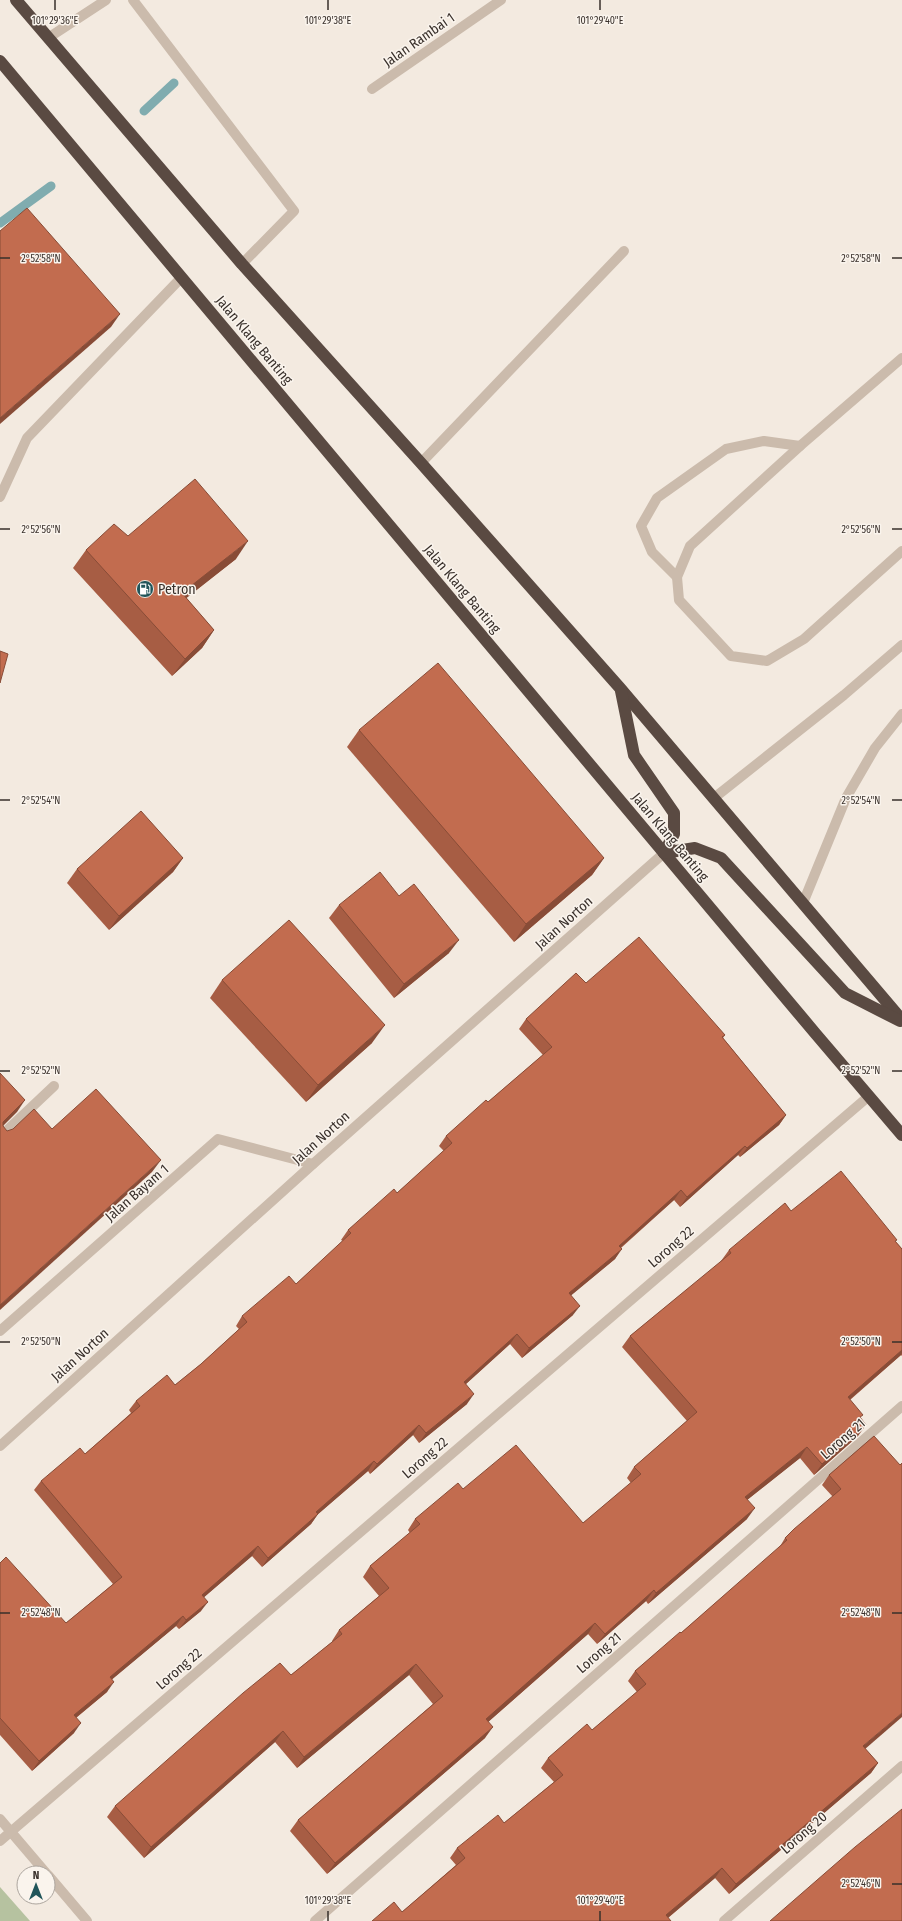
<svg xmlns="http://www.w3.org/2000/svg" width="902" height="1921" viewBox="0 0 902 1921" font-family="'Fira Sans Condensed',sans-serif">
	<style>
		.green { fill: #b6c2a0 }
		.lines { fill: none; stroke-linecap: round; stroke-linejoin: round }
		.stream { stroke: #80acaf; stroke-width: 9 }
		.lane { stroke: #cbbbac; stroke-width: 10 }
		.street { stroke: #cbbbac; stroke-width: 10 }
		.highway { stroke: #5a4a42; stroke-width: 12 }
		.wall { fill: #a75d44 }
		.shaded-wall { fill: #884c37 }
		.building { fill: #c26c4f; stroke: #884c37 }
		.ticks { fill: none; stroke: #39302b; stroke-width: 1.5 }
		.labels { text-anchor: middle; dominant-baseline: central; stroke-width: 3; stroke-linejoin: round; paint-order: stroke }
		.street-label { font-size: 14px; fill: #39302b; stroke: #faf4ed }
		.poi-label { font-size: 14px; fill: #39302b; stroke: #faf4ed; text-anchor: start }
		.ticks-label { font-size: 10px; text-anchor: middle; fill: #39302b; stroke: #faf4ed; stroke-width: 3; stroke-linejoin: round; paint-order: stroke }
	</style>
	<rect width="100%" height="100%" fill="#f3eae0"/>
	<path class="green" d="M0 1887 30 1921H0Z"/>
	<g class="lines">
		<g class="stream">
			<path d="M144 111 174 83"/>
			<path d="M0 223 51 186"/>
		</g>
		<g class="lane">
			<path d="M133 0 294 211 242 264"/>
			<path d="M902 358 800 446 690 546 677 577 679 600 731 656 767 661 804 639 902 551"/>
			<path d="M0 497 27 438 181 278"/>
			<path d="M677 577 652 552 641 526 657 498 726 449 764 441 800 446"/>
			<path d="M714 798 844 695 902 645"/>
			<path d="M803 903 846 798 875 748 902 714"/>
			<path d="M0 1137 54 1086"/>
		</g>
		<g class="street">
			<path d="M48 38 106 0"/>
			<path d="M372 89 501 0"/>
			<path d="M421 463 624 251"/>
			<path d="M0 1331 218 1139 313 1164"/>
			<path d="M0 1446 313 1164 664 853"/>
			<path d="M0 1819 46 1873"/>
			<path d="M0 1841 869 1096"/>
			<path d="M48 1875 87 1921"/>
			<path d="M315 1921 902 1406"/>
			<path d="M724 1921 902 1766"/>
		</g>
		<g class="highway">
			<path d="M16 0 242 264 421 463 620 688 902 1020"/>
			<path d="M0 61 815 1033 902 1135"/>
			<path d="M621 691 634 755 674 813V834L664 853"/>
			<path d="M664 853 695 848 721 858 845 993 900 1021"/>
		</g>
	</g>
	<g class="wall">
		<path d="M128 536 236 559 186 598 214 630 202 648 172 676 73 568 86 550Z"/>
		<path d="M359 730 604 858 592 875 514 942 347 747Z"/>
		<path d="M183 858 173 872 109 930 67 883 77 869Z"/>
		<path d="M399 896 449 953 394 998 329 918 339 905Z"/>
		<path d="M222 980 372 1043 306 1102 210 998Z"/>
		<path d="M586 983 725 1035 723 1038 786 1115 779 1125 740 1157 738 1155 680 1207 674 1200 621 1248 615 1259 571 1295 573 1315 522 1358 510 1344 466 1384 467 1404 419 1443 413 1435 370 1474 368 1471 318 1514 311 1524 262 1567 252 1556 204 1597 201 1611 179 1629 176 1626 112 1679 107 1692 76 1718 74 1733 32 1771 0 1735V1563L66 1623 113 1584 34 1490 41 1481 85 1454 131 1413 129 1410 136 1401 175 1385 201 1364 239 1329 236 1326 242 1316 296 1284 343 1241 341 1240 348 1230 397 1193 444 1151 439 1146 446 1136 488 1102 543 1055 519 1029 526 1019Z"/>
		<path d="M791 1211 896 1242 902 1249V1356L901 1355 850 1400 860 1418 858 1436 814 1475 800 1458 747 1500V1519L648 1604 646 1601 597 1644 588 1634 488 1722 485 1738 327 1874 290 1831 298 1820 433 1704 409 1675 297 1768 275 1742 144 1858 107 1817 115 1806 291 1675 332 1642V1641L339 1630 379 1596 363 1577 370 1566 410 1533 408 1530 415 1519 463 1489 583 1523 631 1483 627 1478 634 1467 687 1421 622 1347 630 1336 721 1262V1261L729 1250Z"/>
		<path d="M874 1436 865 1749 878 1763 871 1773 729 1894 715 1878 668 1918 402 1912 456 1865 450 1858 457 1848 504 1823 554 1782 541 1768 548 1758 592 1730 637 1692 628 1681 635 1671 681 1633 779 1548 785 1538 833 1497 822 1485 829 1475Z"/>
	</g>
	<g class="shaded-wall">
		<path d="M120 314 111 327 0 424V418Z"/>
		<path d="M248 541 236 559 170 611 182 593Z"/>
		<path d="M214 630 202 648 172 676 185 659Z"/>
		<path d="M183 858 173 872 109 930 119 916Z"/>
		<path d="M604 858 592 875 514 942 526 924Z"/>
		<path d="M459 940 449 953 394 998 404 984Z"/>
		<path d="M385 1025 372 1043 306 1102 318 1085Z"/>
		<path d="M25 1100 17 1112 0 1129 3 1122Z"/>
		<path d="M786 1115 779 1125 740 1157 747 1148Z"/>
		<path d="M745 1146 738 1155 680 1207 687 1197Z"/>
		<path d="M161 1160 152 1172 0 1310V1305Z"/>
		<path d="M681 1190 674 1200 612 1255 619 1246Z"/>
		<path d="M622 1249 615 1259 562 1303 569 1293Z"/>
		<path d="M580 1306 573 1315 522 1358 529 1348Z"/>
		<path d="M517 1334 510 1344 457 1392 464 1382Z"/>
		<path d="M902 1350V1353L901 1355 840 1408 848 1397Z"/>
		<path d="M474 1394 467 1404 419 1443 426 1433Z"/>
		<path d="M419 1425 413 1435 370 1474 377 1464Z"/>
		<path d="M866 1425 858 1436 814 1475 822 1464Z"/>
		<path d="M807 1447 800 1458 737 1508 745 1497Z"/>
		<path d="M374 1461 368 1471 309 1522 316 1512Z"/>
		<path d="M755 1508 747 1519 648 1604 656 1593Z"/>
		<path d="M318 1514 311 1524 262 1567 268 1558Z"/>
		<path d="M258 1546 252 1556 195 1605 202 1595Z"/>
		<path d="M654 1590 646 1601 597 1644 605 1634Z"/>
		<path d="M208 1602 201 1611 179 1629 186 1620Z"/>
		<path d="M183 1616 176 1626 103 1687 110 1677Z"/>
		<path d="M595 1623 588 1634 479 1730 486 1719Z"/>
		<path d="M416 1664 409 1675 297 1768 304 1757Z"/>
		<path d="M114 1682 107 1692 67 1725 74 1715Z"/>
		<path d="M902 1713V1717L857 1756 863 1746Z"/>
		<path d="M81 1723 74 1733 32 1771 39 1761Z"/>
		<path d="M493 1727 485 1738 327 1874 335 1863Z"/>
		<path d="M283 1731 275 1742 144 1858 151 1847Z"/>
		<path d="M878 1763 871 1773 729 1894 736 1884Z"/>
		<path d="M722 1868 715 1878 664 1921 666 1915Z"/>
	</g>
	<g class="building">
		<path d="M27 208 120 314 0 418V231Z"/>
		<path d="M195 479 248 541 182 593 214 630 185 659 86 550 114 524 128 536Z"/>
		<path d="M0 651 8 654 0 683Z"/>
		<path d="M438 663 604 858 526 924 359 730Z"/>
		<path d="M141 811 183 858 119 916 77 869Z"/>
		<path d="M380 872 399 896 414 884 459 940 404 984 339 905Z"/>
		<path d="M289 920 385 1025 318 1085 222 980Z"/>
		<path d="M639 937 725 1035 722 1037 786 1115 747 1148 745 1146 687 1197 681 1190 619 1246 622 1249 569 1293 580 1306 529 1348 517 1334 464 1382 474 1394 426 1433 419 1425 377 1464 374 1461 316 1512 318 1514 268 1558 258 1546 202 1595 208 1602 186 1620 183 1616 110 1677 114 1682 74 1715 81 1723 39 1761 0 1718V1563L6 1557 66 1623 122 1577 41 1481 80 1448 85 1454 140 1406 136 1401 167 1375 175 1385 201 1364 247 1322 242 1316 289 1276 296 1284 351 1233 348 1230 394 1189 397 1193 452 1143 446 1136 486 1100 488 1102 552 1047 526 1019 576 973 586 983Z"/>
		<path d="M0 1073 25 1100 3 1122V1126L7 1131 13 1129 34 1109 52 1129 96 1089 161 1160 0 1305Z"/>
		<path d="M841 1171 897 1240 895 1241 902 1249V1350L848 1397 863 1415 860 1417 866 1425 822 1464 807 1447 745 1497 755 1508 656 1593 654 1590 605 1634 595 1623 486 1719 493 1727 335 1863 298 1820 443 1696 416 1664 304 1757 283 1731 151 1847 115 1806 243 1693 280 1663 291 1675 342 1634 339 1630 389 1588 370 1566 420 1524 415 1519 458 1483 463 1489 516 1445 583 1523 641 1474 634 1467 697 1412 630 1336 731 1253 729 1250 785 1203 791 1211Z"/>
		<path d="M874 1436 900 1465 902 1463V1713L863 1746 878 1763 736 1884 722 1868 666 1915 671 1921H372L394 1902 402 1912 465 1858 457 1848 498 1815 504 1823 563 1775 548 1758 587 1724 592 1730 646 1684 635 1671 680 1632 681 1633 787 1540 785 1538 794 1529 841 1489 829 1475Z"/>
		<path d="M902 1809V1921H770L855 1847Z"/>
	</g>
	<path class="ticks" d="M55 0V10M328 0V10M600 0V10M0 258H10M892 258H902M0 529H10M892 529H902M0 800H10M892 800H902M0 1071H10M892 1071H902M0 1342H10M892 1342H902M0 1613H10M892 1613H902M892 1884H902M328 1911V1921M600 1911V1921"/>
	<defs>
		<g id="fuel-disc" transform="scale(0.9)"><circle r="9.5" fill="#21555a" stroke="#faf4ed"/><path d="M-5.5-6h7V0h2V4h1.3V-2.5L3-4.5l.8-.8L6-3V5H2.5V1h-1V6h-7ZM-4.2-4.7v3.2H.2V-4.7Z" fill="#fff"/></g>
	</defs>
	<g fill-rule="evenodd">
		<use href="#fuel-disc" x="145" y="589"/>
	</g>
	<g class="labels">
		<g class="street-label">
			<text transform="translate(419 40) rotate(-35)">Jalan Rambai 1</text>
			<text transform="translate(254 340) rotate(50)">Jalan Klang Banting</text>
			<text transform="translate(462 589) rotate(50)">Jalan Klang Banting</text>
			<text transform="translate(670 837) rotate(50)">Jalan Klang Banting</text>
			<text transform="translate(564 923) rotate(-42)">Jalan Norton</text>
			<text transform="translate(321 1138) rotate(-42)">Jalan Norton</text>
			<text transform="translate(137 1193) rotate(-41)">Jalan Bayam 1</text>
			<text transform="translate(671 1247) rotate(-41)">Lorong 22</text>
			<text transform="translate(80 1355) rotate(-42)">Jalan Norton</text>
			<text transform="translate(843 1439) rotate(-41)">Lorong 21</text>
			<text transform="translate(425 1458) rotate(-41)">Lorong 22</text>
			<text transform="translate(599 1653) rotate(-41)">Lorong 21</text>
			<text transform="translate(179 1669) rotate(-41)">Lorong 22</text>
			<text transform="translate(804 1833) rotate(-41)">Lorong 20</text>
		</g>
		<g class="poi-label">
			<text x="158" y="589">Petron</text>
		</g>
	</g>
	<g class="ticks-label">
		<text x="55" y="24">101°29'36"E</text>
		<text x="328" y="24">101°29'38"E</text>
		<text x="600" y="24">101°29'40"E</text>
		<text x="41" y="262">2°52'58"N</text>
		<text x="861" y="262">2°52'58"N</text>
		<text x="41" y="533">2°52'56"N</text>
		<text x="861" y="533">2°52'56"N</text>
		<text x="41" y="804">2°52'54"N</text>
		<text x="861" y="804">2°52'54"N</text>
		<text x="41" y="1074">2°52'52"N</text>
		<text x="861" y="1074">2°52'52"N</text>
		<text x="41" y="1345">2°52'50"N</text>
		<text x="861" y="1345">2°52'50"N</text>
		<text x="41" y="1616">2°52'48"N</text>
		<text x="861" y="1616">2°52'48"N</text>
		<text x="861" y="1887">2°52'46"N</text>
		<text x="328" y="1904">101°29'38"E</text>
		<text x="600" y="1904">101°29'40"E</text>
	</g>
	<g transform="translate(36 1885)"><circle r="19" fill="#faf4ed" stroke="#ada69f"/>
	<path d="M0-3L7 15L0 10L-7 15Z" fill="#21555a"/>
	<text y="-6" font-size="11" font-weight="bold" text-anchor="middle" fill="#39302b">N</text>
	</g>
</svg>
